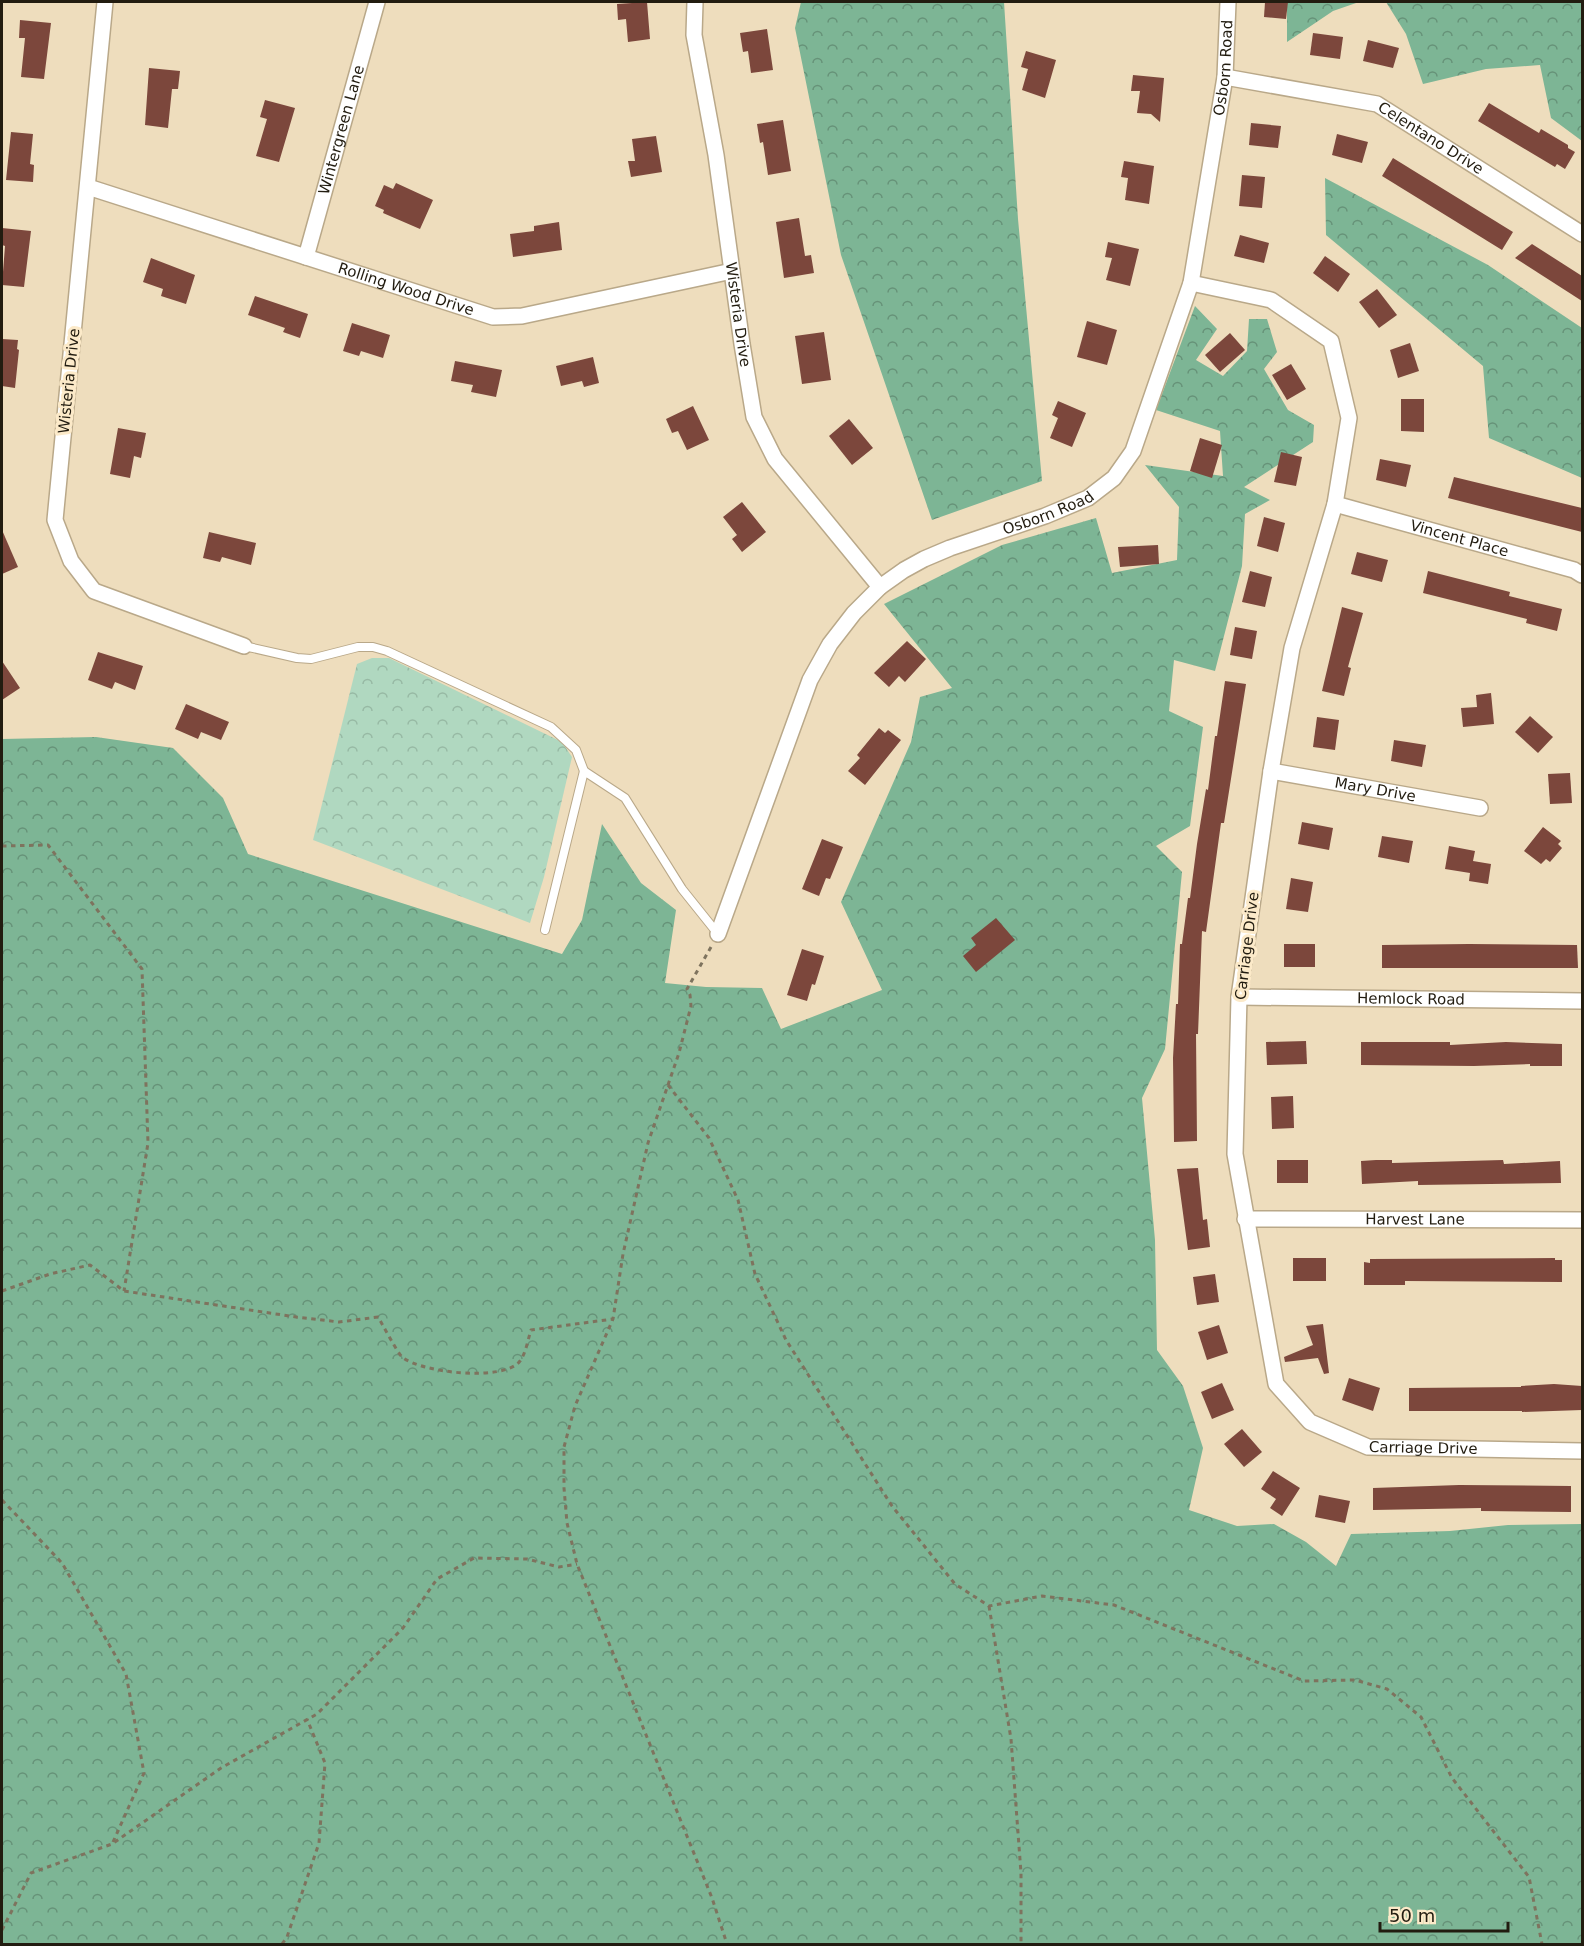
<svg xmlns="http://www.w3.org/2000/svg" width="1584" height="1946" viewBox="0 0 1584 1946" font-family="'DejaVu Sans',sans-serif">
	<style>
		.forest { fill: url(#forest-crowns) }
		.park { fill: url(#park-crowns) }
		.building { fill: #7c473c }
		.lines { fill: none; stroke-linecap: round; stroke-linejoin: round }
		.service-casing { stroke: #b9a889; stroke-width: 10 }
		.minor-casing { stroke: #b9a889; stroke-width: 18 }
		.path { stroke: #7e735e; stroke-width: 3; stroke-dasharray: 4.5 4.5; stroke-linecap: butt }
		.service { stroke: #fff; stroke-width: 8 }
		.minor { stroke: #fff; stroke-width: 15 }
		.labels { text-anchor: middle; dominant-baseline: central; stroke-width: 6; stroke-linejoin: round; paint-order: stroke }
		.street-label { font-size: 15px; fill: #221c10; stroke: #fceac9 }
	</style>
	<defs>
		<pattern id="forest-crowns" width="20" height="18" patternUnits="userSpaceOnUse" patternTransform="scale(1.5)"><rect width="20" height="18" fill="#7db595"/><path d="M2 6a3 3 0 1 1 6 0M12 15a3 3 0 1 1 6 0" fill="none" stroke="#669278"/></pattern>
		<pattern id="park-crowns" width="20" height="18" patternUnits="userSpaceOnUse" patternTransform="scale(1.5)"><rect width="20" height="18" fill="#b0d8c0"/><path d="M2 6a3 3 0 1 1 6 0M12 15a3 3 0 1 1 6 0" fill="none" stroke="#97b9a4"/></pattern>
	</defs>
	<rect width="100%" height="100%" fill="#eeddbd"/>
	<g class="forest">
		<path d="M801 2H1004L1018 219 1042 481 932 520 841 255 795 28Z"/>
		<path d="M1287 2H1359L1333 11 1287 42Z"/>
		<path d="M1386 2H1582V141L1551 118 1540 65 1486 69 1423 84 1406 34Z"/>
		<path d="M1325 178 1488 265 1582 328V478L1489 438 1483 366 1326 235Z"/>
		<path d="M1195 306 1217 329 1196 360 1223 376 1247 351 1249 319H1267L1277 352 1264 369 1288 410 1314 425 1313 442 1244 487 1270 500 1245 514 1242 566 1215 671 1174 660 1169 711 1203 727 1190 826 1156 846 1182 872 1165 1049 1142 1098 1155 1240 1157 1350 1183 1386 1203 1448 1189 1510 1237 1526 1274 1524 1306 1542 1336 1566 1351 1534 1450 1531 1508 1525 1582 1524V1944H2V739L96 737 173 748 223 798 248 854 562 954 582 920 602 824 641 883 676 910 665 983 706 987 762 988 781 1029 882 990 841 902 911 742 920 697 952 688 884 604 1002 545 1096 518 1112 573 1177 560 1179 507 1145 465 1223 476 1220 431 1156 410Z"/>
	</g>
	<path class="park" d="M372 658H389L562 742 572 757 544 877 530 923 313 840 357 664Z"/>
	<g class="building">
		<path d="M647 2 650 39 628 42 626 19 618 20 617 4Z"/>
		<path d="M1265 2H1288L1286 19 1264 17Z"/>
		<path d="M20 20 51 23 44 79 21 77 25 38H19Z"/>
		<path d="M767 29 773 70 751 73 748 51 743 52 740 33Z"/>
		<path d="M1313 33 1343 37 1340 59 1310 55Z"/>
		<path d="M1368 40 1399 48 1393 68 1363 61Z"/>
		<path d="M1026 51 1056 60 1045 98 1022 90 1028 69 1021 67Z"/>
		<path d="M149 68 180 71 178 89H172L168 128 145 125Z"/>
		<path d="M1133 75 1164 78 1160 122 1151 114 1137 113 1140 91H1131Z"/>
		<path d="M265 100 295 108 279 162 256 156 267 119 260 117Z"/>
		<path d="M1489 103 1539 133 1541 129 1568 145V148L1575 152 1565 169 1557 164 1555 167 1478 121Z"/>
		<path d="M783 120 791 171 768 175 763 142 760 143 757 124Z"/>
		<path d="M1251 123 1281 126 1278 148 1249 145Z"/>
		<path d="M11 132 33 134 30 164 34 165 33 182 6 180Z"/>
		<path d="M1337 134 1368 142 1362 163 1332 155Z"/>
		<path d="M656 136 662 172 631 177 628 161H635L632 139Z"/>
		<path d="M1393 158 1513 232 1502 250 1382 176Z"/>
		<path d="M1124 161 1154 166 1149 204 1125 200 1128 178 1121 177Z"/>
		<path d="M1242 175 1265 177 1262 208 1239 206Z"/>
		<path d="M396 183 433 200 420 229 383 213 384 210 375 206 384 185 393 189Z"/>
		<path d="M799 218 805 256 811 255 814 273 784 278 776 222Z"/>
		<path d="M559 222 562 250 513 257 510 234 534 231V226Z"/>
		<path d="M2 228 31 231 24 287 2 285 5 246 2 245Z"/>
		<path d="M1240 235 1269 243 1264 263 1234 256Z"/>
		<path d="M1108 242 1139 249 1130 286 1106 280 1112 258 1105 257Z"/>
		<path d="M1532 244 1582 276V301L1515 258Z"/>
		<path d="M1325 256 1350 274 1338 292 1313 273Z"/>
		<path d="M151 258 195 275 186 304 161 296 163 289 143 282Z"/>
		<path d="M1377 289 1397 315 1379 328 1359 302Z"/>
		<path d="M255 296 308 314 300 338 283 332 285 328 248 315Z"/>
		<path d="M1087 321 1117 330 1107 365 1077 357Z"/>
		<path d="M352 323 390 335 383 358 361 351 359 356 343 351Z"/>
		<path d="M824 332 831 380 802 384 795 336Z"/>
		<path d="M1230 333 1245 350 1220 372 1205 355Z"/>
		<path d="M2 339 18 340 17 349 19 350 15 388 2 386Z"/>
		<path d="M1410 343 1419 371 1398 378 1390 350Z"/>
		<path d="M593 357 599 383 584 387 582 381 561 386 556 366Z"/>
		<path d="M455 361 502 370 496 397 471 392 473 385 451 381Z"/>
		<path d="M1291 364 1306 389 1287 400 1272 375Z"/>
		<path d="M1401 399H1424V432L1401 431Z"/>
		<path d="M1058 401 1086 413 1072 447 1050 438 1058 418 1052 415Z"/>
		<path d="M693 406 709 440 687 450 678 431 672 433 666 419Z"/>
		<path d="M849 419 873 448 852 465 829 436Z"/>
		<path d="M118 428 146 433 141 458 134 456 130 478 110 474Z"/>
		<path d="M1200 438 1222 445 1212 478 1190 471Z"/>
		<path d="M1281 452 1302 457 1296 486 1274 482Z"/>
		<path d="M1380 459 1411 465 1406 487 1376 480Z"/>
		<path d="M1454 477 1582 508V532L1448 498Z"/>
		<path d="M742 502 766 532 742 552 732 539 737 535 723 517Z"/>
		<path d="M1264 517 1285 523 1278 552 1257 546Z"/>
		<path d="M2 530 18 567 2 574Z"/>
		<path d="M209 532 256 543 251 565 222 557 220 562 203 558Z"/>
		<path d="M1158 545 1159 564 1120 567 1118 547Z"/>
		<path d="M1357 552 1388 560 1382 582 1351 574Z"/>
		<path d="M1250 571 1272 577 1265 607 1242 602Z"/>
		<path d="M1428 571 1510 592 1509 596 1562 609 1557 631 1526 623 1527 619 1423 593Z"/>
		<path d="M1342 607 1363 613 1348 667 1351 668 1344 696 1322 691Z"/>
		<path d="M1235 627 1257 631 1252 659 1230 655Z"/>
		<path d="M907 641 926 659 905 682 899 676 889 687 874 673Z"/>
		<path d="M98 652 143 666 135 690 115 682 112 689 88 680Z"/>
		<path d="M2 661 20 688 2 700Z"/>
		<path d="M1225 681 1246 684 1224 823H1221L1206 932 1202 931 1198 1034H1196L1197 1141 1174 1142 1173 1058 1176 1004H1178L1180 944H1182L1188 898H1190L1197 844 1206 789 1208 790 1215 736H1217Z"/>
		<path d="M1491 693 1494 724 1463 727 1461 708 1477 707 1476 695Z"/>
		<path d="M186 704 229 722 221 740 201 732 198 739 175 729Z"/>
		<path d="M1530 716 1553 737 1538 753 1515 732Z"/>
		<path d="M1317 717 1339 720 1335 750 1313 747Z"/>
		<path d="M879 728 885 733 888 730 901 740 865 785 848 771 860 758 857 755Z"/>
		<path d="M1394 740 1426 745 1422 767 1391 761Z"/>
		<path d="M1570 773 1572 803 1550 804 1548 774Z"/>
		<path d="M1302 822 1333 828 1329 850 1298 844Z"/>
		<path d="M1543 827 1561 841 1558 844 1562 848 1550 862 1546 859 1541 864 1524 851Z"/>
		<path d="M1382 836 1413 841 1409 863 1378 857Z"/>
		<path d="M822 839 843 847 830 879 826 878 819 896 802 889Z"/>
		<path d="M1449 846 1475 851 1473 861 1491 864 1488 884 1469 881 1470 873 1445 869Z"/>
		<path d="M1291 878 1313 882 1308 912 1286 909Z"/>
		<path d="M996 918 1015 940 976 972 963 956 976 945 971 938Z"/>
		<rect x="1284" y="944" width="31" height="23"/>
		<path d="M1469 944 1577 945 1578 968H1382V945Z"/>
		<path d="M802 949 824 956 815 985 812 984 807 1001 787 995Z"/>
		<path d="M1306 1041 1307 1064 1267 1065 1266 1042Z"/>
		<path d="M1361 1042H1450V1045L1506 1042 1562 1044V1066H1530V1064L1474 1066 1361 1065Z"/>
		<path d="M1293 1096 1294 1128 1272 1129 1271 1097Z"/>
		<rect x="1277" y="1160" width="31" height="23"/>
		<path d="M1376 1160H1392V1163L1503 1160 1504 1164 1560 1161 1561 1183 1418 1185V1181L1362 1184 1361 1161Z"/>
		<path d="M1198 1168 1203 1220 1207 1219 1210 1247 1188 1250 1177 1169Z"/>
		<rect x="1293" y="1258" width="33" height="23"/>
		<path d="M1555 1258V1260H1562V1282L1405 1281V1285H1364V1262L1370 1263V1259Z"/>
		<path d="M1215 1274 1219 1302 1197 1305 1193 1277Z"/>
		<path d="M1323 1324 1329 1373 1324 1374 1318 1358 1285 1362 1284 1357 1313 1345 1306 1326Z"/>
		<path d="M1219 1325 1228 1353 1207 1360 1198 1332Z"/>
		<path d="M1349 1378 1380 1388 1373 1411 1342 1400Z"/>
		<path d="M1222 1383 1234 1410 1212 1419 1201 1392Z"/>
		<path d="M1554 1384 1582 1386V1410L1522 1412V1411H1409V1388L1521 1387V1386Z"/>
		<path d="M1242 1429 1262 1452 1244 1467 1224 1444Z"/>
		<path d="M1273 1471 1300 1488 1282 1516 1270 1508 1276 1499 1261 1489Z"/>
		<path d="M1459 1485 1571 1486V1512L1481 1511V1508L1373 1510V1488Z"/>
		<path d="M1319 1495 1350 1501 1345 1523 1315 1517Z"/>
	</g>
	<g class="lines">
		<g class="service-casing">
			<g id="service">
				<path d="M244 646 297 658 311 659 358 647H373L387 651 551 727 576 750 584 771"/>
				<path d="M545 930 584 771 625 798 682 889 718 934"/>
			</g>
		</g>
		<g class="minor-casing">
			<g id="minor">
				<path d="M105 2 55 520 71 561 94 591 244 646"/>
				<path id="s1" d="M695 2 694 35 716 155 742 344 754 417 775 459 880 587"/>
				<path id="s2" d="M1225 77 1377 104 1582 234"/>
				<path id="s3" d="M88 187 493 317 522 316 732 271"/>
				<path id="s4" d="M306 257 377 2"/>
				<path id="s5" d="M1191 283 1271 300 1331 341 1349 418 1335 504 1292 648 1271 771 1239 997 1235 1154 1276 1384 1310 1422 1368 1447 1582 1451"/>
				<path id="s6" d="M1335 504 1574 570 1582 575"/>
				<path id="s7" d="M1271 771 1480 808"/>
				<path id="s8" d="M718 934 810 680 830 644 854 613 880 587 904 570 924 559 950 548 1045 516 1088 498 1114 478 1133 451 1191 283 1225 77 1228 2"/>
				<path id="s9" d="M1239 997 1582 1001"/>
				<path id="s10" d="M1245 1219 1582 1220"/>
			</g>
		</g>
		<g class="path">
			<path d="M2 846 48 845 142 969 148 1143 124 1291"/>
			<path d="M711 947 687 989 690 995 691 1006 679 1053 648 1143 623 1254 613 1319 575 1406 564 1447V1488L567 1523 577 1564 712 1898 727 1944"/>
			<path d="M668 1085 709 1138 738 1200 755 1274 786 1340 892 1506 955 1584 989 1606 1042 1596 1114 1605 1304 1681 1355 1680 1387 1689 1421 1717 1452 1778 1529 1877 1542 1944"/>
			<path d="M2 1291 50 1274 90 1265 124 1291 296 1317 339 1322 378 1317C383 1325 397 1352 402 1357 422 1373 504 1382 520 1361 526 1353 528 1339 531 1330L613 1319"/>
			<path d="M2 1500 62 1563 126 1674 144 1773 113 1842"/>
			<path d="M989 1606 1011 1739 1021 1873V1944"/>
			<path d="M2 1930 31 1873 112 1844 221 1768 317 1714 403 1628 437 1579 474 1558 527 1559 559 1567 577 1564"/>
			<path d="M282 1944 287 1937 319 1843 325 1763 307 1719"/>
		</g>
		<use href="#service" class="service"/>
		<use href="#minor" class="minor"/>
	</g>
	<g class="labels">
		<g class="street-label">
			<text stroke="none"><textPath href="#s8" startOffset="1076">Osborn Road</textPath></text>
			<text stroke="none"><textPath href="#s4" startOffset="132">Wintergreen Lane</textPath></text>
			<text stroke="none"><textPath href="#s2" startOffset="218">Celentano Drive</textPath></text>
			<text stroke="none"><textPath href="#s3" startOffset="334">Rolling Wood Drive</textPath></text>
			<text stroke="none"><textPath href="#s1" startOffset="316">Wisteria Drive</textPath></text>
			<text transform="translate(69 381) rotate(-84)">Wisteria Drive</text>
			<text stroke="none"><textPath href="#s8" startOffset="572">Osborn Road</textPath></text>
			<text stroke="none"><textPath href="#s6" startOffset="129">Vincent Place</textPath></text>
			<text stroke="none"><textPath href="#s7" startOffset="106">Mary Drive</textPath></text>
			<text transform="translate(1247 946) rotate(-83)">Carriage Drive</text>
			<text stroke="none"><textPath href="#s9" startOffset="172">Hemlock Road</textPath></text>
			<text stroke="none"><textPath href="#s10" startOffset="170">Harvest Lane</textPath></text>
			<text stroke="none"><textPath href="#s5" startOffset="1384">Carriage Drive</textPath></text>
		</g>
	</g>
	<rect width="1584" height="1946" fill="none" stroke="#221c10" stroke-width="6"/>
	<path d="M1380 1922v9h128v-9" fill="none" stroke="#221c10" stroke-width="3"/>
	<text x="1389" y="1922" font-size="18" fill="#221c10" stroke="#fceac9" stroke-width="4.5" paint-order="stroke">50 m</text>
</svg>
